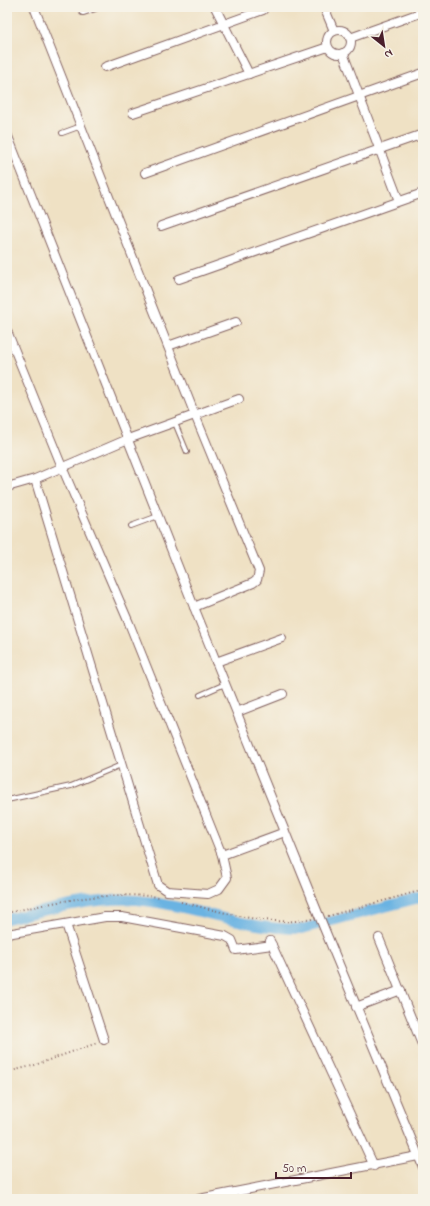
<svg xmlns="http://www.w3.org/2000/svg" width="430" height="1206" viewBox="0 0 430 1206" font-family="'Indie Flower',sans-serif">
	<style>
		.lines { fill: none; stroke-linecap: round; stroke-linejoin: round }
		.canal { stroke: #6ab3e2; stroke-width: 10 }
		.lane-casing { stroke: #846361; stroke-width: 6 }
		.street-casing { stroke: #846361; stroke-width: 10 }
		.path { stroke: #846361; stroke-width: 2; stroke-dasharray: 1 3; stroke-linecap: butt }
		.lane { stroke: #fff; stroke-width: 4 }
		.street { stroke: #fff; stroke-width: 8 }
	</style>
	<rect width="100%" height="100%" fill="#f7f3e8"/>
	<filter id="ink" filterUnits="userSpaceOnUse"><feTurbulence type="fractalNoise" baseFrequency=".025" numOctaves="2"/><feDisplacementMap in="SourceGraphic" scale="8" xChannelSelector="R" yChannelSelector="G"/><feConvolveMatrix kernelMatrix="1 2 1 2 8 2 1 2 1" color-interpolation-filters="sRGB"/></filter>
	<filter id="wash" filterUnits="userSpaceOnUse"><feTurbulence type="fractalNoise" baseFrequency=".012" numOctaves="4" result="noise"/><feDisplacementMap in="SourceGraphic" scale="16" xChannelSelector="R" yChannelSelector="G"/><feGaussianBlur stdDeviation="0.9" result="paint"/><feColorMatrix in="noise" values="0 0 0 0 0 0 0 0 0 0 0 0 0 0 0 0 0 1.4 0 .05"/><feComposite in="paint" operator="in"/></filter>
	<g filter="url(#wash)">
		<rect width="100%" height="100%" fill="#efe1c4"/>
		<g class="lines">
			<path class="canal" d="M7 919C44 910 99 897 137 900 192 905 246 930 302 929L423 897"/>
		</g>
	</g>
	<g filter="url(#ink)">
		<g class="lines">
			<g class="lane-casing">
				<g id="lane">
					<path d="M62 133 81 126"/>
					<path d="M175 423 187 452"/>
					<path d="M131 526 158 516"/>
					<path d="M200 695 225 684"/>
					<path d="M7 800 71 786 121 765"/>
				</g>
			</g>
			<g class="street-casing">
				<g id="street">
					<path d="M34 7 195 415 259 571 257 580 253 583 194 607"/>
					<path d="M215 7 249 74"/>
					<path d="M324 7 334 31"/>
					<path d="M83 11 95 7"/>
					<circle cx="339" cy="42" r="12"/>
					<path d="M350 38 423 12"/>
					<path d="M343 53 399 201"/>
					<path d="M105 67 263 10"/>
					<path d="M133 113 328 47"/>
					<path d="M7 134 194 607 324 928 423 1167"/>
					<path d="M145 173 423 73"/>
					<path d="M161 226 423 134"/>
					<path d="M179 279 423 193"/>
					<path d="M7 331 62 467 129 623 222 855 227 878 219 889 208 894 167 891 158 885 35 479"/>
					<path d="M168 346 236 322"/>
					<path d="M7 487 35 479 128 439 239 399"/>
					<path d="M216 662 282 638"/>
					<path d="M237 712 283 694"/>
					<path d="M222 855 285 832"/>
					<path d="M66 924 104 1040"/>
					<path d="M7 934 105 917H122L225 936 232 940 236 950 272 945"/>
					<path d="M379 938 423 1047"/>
					<path d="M270 941 374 1166"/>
					<path d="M356 1007 401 990"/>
					<path d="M199 1199 418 1156"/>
				</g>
			</g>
			<g class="path">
				<path d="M181 902C224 912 267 927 312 919"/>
				<path d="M7 913C57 901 107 891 159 897"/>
				<path d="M328 916 423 890"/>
				<path d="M7 1072 32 1066 97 1043"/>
			</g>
			<use href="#lane" class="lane"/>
			<use href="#street" class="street"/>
		</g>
	</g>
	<rect width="430" height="1206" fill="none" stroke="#f7f3e8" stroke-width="24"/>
	<g transform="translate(384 46) rotate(150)" stroke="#f7f3e8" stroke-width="3" paint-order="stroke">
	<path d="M0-3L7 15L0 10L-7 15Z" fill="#4a1f2b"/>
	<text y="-6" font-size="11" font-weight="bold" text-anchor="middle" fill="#4a1f2b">N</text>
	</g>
	<path d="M276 1172v6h75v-6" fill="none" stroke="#4a1f2b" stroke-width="2"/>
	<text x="282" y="1172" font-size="12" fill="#4a1f2b" stroke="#f7f3e8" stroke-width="3" paint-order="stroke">50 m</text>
</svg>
